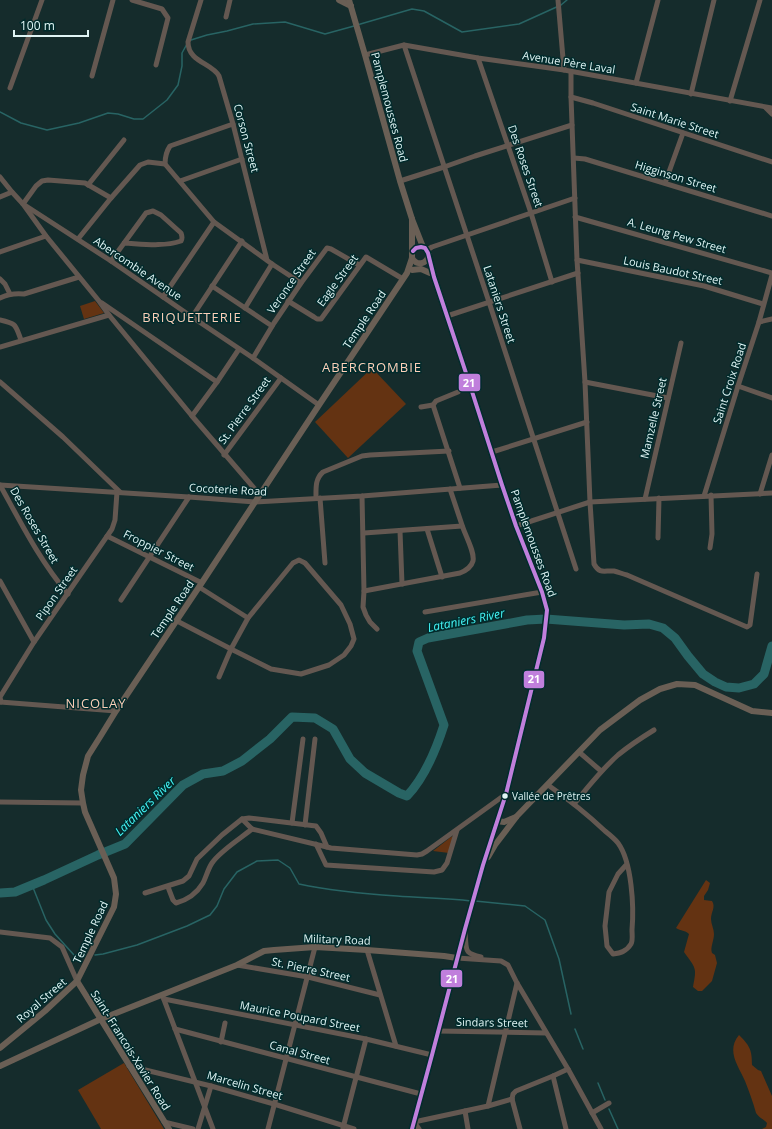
<svg xmlns="http://www.w3.org/2000/svg" width="772" height="1129" viewBox="0 0 772 1129" font-family="'Open Sans',sans-serif">
	<style>
		.green { fill: #643312 }
		.lines { fill: none; stroke-linecap: round; stroke-linejoin: round }
		.stream { stroke: #286464; stroke-width: 1.5 }
		.river { stroke: #286464; stroke-width: 9 }
		.minor { stroke: #645851; stroke-width: 5 }
		.major { stroke: #6a5f55; stroke-width: 6 }
		.bus-1-casing { stroke: #002b2c; stroke-width: 7 }
		.bus-1 { stroke: #c07fdc; stroke-width: 4 }
		.bus-dot { fill: #e0f5f5; stroke: #002b2c; stroke-width: 1.5 }
		.labels { text-anchor: middle; dominant-baseline: central; stroke-width: 3; stroke-linejoin: round; paint-order: stroke }
		.bus-label { font-size: 10px; fill: #e0f5f5; stroke: #002b2c; text-anchor: start }
		.street-label { font-size: 11px; fill: #e0f5f5; stroke: #002b2c }
		.water-label { font-size: 12px; font-style: italic; fill: #44f5f6; stroke: #002b2c }
		.quarter-label { font-size: 13px; letter-spacing: 1px; fill: #fccfb8; stroke: #002b2c }
		.line-badge { stroke: #002b2c; stroke-width: 1.5 }
		.badge-label { font-size: 11px; text-anchor: middle; font-weight: bold; fill: #fff }
	</style>
	<rect width="100%" height="100%" fill="#152c2c"/>
	<g class="green">
		<path d="M95 301 104 313 84 319 80 306Z"/>
		<path d="M372 368 406 404 348 458 315 422Z"/>
		<path d="M453 836 449 853 433 851 451 837Z"/>
		<path d="M706 880 710 883 708 890 704 896V900L712 901C716 907 711 912 711 919 711 924 714 929 714 934 714 941 710 947 712 953L715 955 717 963 712 981 702 991H698L693 987C697 967 696 969 684 952L689 934C685 930 681 931 676 928Z"/>
		<path d="M739 1035C750 1046 752 1050 752 1065L758 1070 761 1071 772 1096V1129H762L766 1127 767 1123C764 1119 759 1118 756 1113 753 1102 749 1091 745 1081 738 1065 726 1051 739 1035Z"/>
		<path d="M124 1063 164 1129H101L78 1090Z"/>
	</g>
	<g class="lines">
		<g class="stream">
			<path d="M357 25 412 9 424 11 462 32 519 24 561 5 567 0"/>
			<path d="M191 40 207 35 227 31 253 24 285 22 325 34 354 26"/>
			<path d="M0 112 21 123 47 130 79 123 108 113 118 114 134 119H143L167 100 178 85 182 66V53L187 44"/>
			<path d="M32 885 46 920 55 934 74 955H85"/>
			<path d="M475 901 525 906 545 920 559 959 571 1014"/>
			<path d="M95 955 103 954 137 945 187 926 210 915 217 906 224 889 237 872 257 861 278 860 290 868 299 884C331 891 365 894 397 896 422 898 446 898 471 901"/>
			<path d="M575 1029 583 1049"/>
			<path d="M598 1083 605 1100"/>
			<path d="M609 1109 618 1129"/>
		</g>
		<path class="river" d="M0 893 15 892 44 880 98 855 125 844 183 785 203 774 223 771 242 761 270 739 292 717 315 718 333 729 350 759 365 773 399 793 407 796C425 777 436 750 444 725L417 651 419 642 428 638 527 620 546 619 624 625 649 624 663 628 675 638 688 656 703 674 715 682 726 687 739 688 754 684 764 674 772 646"/>
		<g class="minor">
			<path d="M132 0 162 9 168 18 156 65"/>
			<path d="M201 0 188 42C188 62 212 63 219 76L233 124 267 260"/>
			<path d="M558 0 564 70"/>
			<path d="M226 17 230 0"/>
			<path d="M404 45 489 302 576 569"/>
			<path d="M365 55 404 45 478 58 564 70 772 108"/>
			<path d="M478 58 531 213 552 282"/>
			<path d="M571 72V97L577 260 585 382 590 502 594 564C600 575 605 570 614 571 618 572 623 574 627 575L747 627 750 625 757 574"/>
			<path d="M92 76 113 0"/>
			<path d="M636 83 658 0"/>
			<path d="M10 88 42 0"/>
			<path d="M691 94 714 0"/>
			<path d="M571 97 593 103 772 162"/>
			<path d="M730 101 760 0"/>
			<path d="M766 108 772 114"/>
			<path d="M574 158 585 159 772 216"/>
			<path d="M165 164C165 157 166 152 170 146L233 124"/>
			<path d="M0 177 12 192 23 204 46 236 99 301 109 315 192 416 260 495"/>
			<path d="M180 181 242 159"/>
			<path d="M400 181 444 167 475 156 572 125"/>
			<path d="M665 183 683 133"/>
			<path d="M88 185 124 140"/>
			<path d="M0 197 12 192"/>
			<path d="M111 198 85 183 48 180 42 181 36 186 23 204 111 261 192 317 253 358 281 378 319 405"/>
			<path d="M575 217 772 273"/>
			<path d="M78 239 111 198 140 165 148 162 165 164 214 222 272 264 301 283"/>
			<path d="M427 250 432 247 575 198"/>
			<path d="M0 252 46 236"/>
			<path d="M577 260 704 286 763 304"/>
			<path d="M111 261 146 213 153 211 161 215 181 233C182 236 183 238 181 241 163 247 143 244 124 243"/>
			<path d="M0 279 5 284 10 294"/>
			<path d="M212 286 272 326"/>
			<path d="M163 297 214 222"/>
			<path d="M0 298C8 294 15 293 24 294L79 277"/>
			<path d="M288 301 314 317 317 319H321L366 257 403 279"/>
			<path d="M102 303 217 382"/>
			<path d="M245 308 272 264"/>
			<path d="M447 316 578 273"/>
			<path d="M192 317 242 241"/>
			<path d="M0 320C17 324 15 324 21 340"/>
			<path d="M759 322 772 319"/>
			<path d="M0 347 109 315"/>
			<path d="M253 358 274 323 301 283 327 248 331 249 359 265"/>
			<path d="M0 382 63 437 120 492"/>
			<path d="M585 382 668 398"/>
			<path d="M738 386 772 398"/>
			<path d="M458 392 436 401 433 405 460 488"/>
			<path d="M421 407 433 405"/>
			<path d="M192 416 217 382 239 349"/>
			<path d="M492 452 587 422"/>
			<path d="M224 455 281 378"/>
			<path d="M0 485 189 497 255 502 362 496 502 485"/>
			<path d="M0 485C21 523 40 561 68 594"/>
			<path d="M760 494 772 455"/>
			<path d="M362 496 364 591 363 607 366 615 370 622 377 629"/>
			<path d="M704 496 738 386 759 322 772 275"/>
			<path d="M316 498C316 488 315 479 323 472L362 456 370 455 449 451"/>
			<path d="M320 498 325 563"/>
			<path d="M645 499 681 343"/>
			<path d="M516 526 590 502 772 493"/>
			<path d="M427 529 442 577"/>
			<path d="M400 531 402 584"/>
			<path d="M364 533 462 526"/>
			<path d="M107 536 202 583"/>
			<path d="M658 538 659 498"/>
			<path d="M710 548 712 534 711 495"/>
			<path d="M0 581 34 642"/>
			<path d="M199 587 248 618"/>
			<path d="M364 591 460 573C465 571 471 568 473 561 475 552 465 535 462 525 458 513 454 501 450 489"/>
			<path d="M121 600 189 497"/>
			<path d="M425 612 542 592"/>
			<path d="M177 621 231 649 271 669 301 674 329 665 344 655 351 646 354 639 350 624 341 605 305 563 299 560 293 563 248 618 231 649 219 677"/>
			<path d="M0 702 116 711"/>
			<path d="M1 702 0 697 34 642 112 529 115 520 117 492"/>
			<path d="M579 752 601 771"/>
			<path d="M548 785C568 799 587 814 605 831 610 835 615 839 618 843 632 862 634 907 632 930 632 934 633 941 631 944 626 952 620 953 613 954L607 946 605 926 609 892 618 874 627 864"/>
			<path d="M0 802 83 803"/>
			<path d="M574 804C588 787 601 770 618 755 629 746 641 738 654 730"/>
			<path d="M242 819 252 829 331 848 417 855 422 854 427 851 506 794"/>
			<path d="M292 823 303 739"/>
			<path d="M305 825 315 739"/>
			<path d="M316 844 326 865 434 872 442 870 447 863 457 830"/>
			<path d="M168 887 173 900 176 903C187 900 197 893 203 883 206 877 208 869 212 863 220 851 241 838 252 829"/>
			<path d="M145 893 183 881 189 876 197 859 222 835 242 819 249 818 316 826 321 833 327 847"/>
			<path d="M0 932 50 938 62 947 77 981"/>
			<path d="M465 933C467 950 463 953 481 957"/>
			<path d="M367 950 396 1046"/>
			<path d="M457 958 501 961 508 965 517 983 568 1069 601 1129"/>
			<path d="M237 965 308 977 380 995"/>
			<path d="M163 997 213 1129"/>
			<path d="M164 999 366 1039 432 1055"/>
			<path d="M175 1029 421 1094"/>
			<path d="M438 1031 546 1033"/>
			<path d="M221 1042 225 1023"/>
			<path d="M129 1066 211 1086 274 1104 354 1129"/>
			<path d="M553 1076 566 1129"/>
			<path d="M512 1099 513 1094 516 1091 553 1076 568 1069"/>
			<path d="M512 1099 520 1129"/>
			<path d="M488 1106 517 983"/>
			<path d="M465 1111 468 1129"/>
			<path d="M592 1113 609 1103"/>
			<path d="M164 1122 193 1129"/>
			<path d="M343 1128 366 1039"/>
			<path d="M198 1129 211 1086"/>
			<path d="M268 1129 315 947"/>
			<path d="M419 1129 414 1122 488 1106 512 1099"/>
		</g>
		<g class="major">
			<path d="M339 0 351 6"/>
			<path d="M349 0 365 55 400 181 412 219 423 247"/>
			<path d="M412 258C417 266 426 265 429 255"/>
			<path d="M412 270 421 269 430 273"/>
			<path d="M497 821 504 822 516 817"/>
			<path d="M488 857 495 845 517 816 600 730 640 700 660 689 677 684 695 685 752 711 772 713"/>
			<path d="M77 981 169 1129"/>
			<path d="M0 1048 45 1011 77 981 114 907 116 894 114 878 85 812 83 803 81 790 83 775 88 756 100 737 116 711 199 587 319 405 407 273 412 258V219"/>
			<path d="M0 1066 101 1019 237 965 264 951 274 950 315 947 367 950 444 956 457 958"/>
			<path d="M412 1129 432 1055 465 929 483 865 506 794 544 638 547 610 542 592 516 526 502 485 468 379 434 277 428 253 425 248 421 247 416 248 413 251"/>
		</g>
		<g class="bus-1-casing">
			<path id="bus-1" d="M412 1129 432 1055 465 929 483 865 506 794 544 638 547 610 542 592 516 526 502 485 468 379 434 277 428 253 425 248 421 247 416 248 413 251"/>
		</g>
		<use href="#bus-1" class="bus-1"/>
	</g>
	<circle class="bus-dot" cx="505" cy="796" r="3.5"/>
	<g class="labels">
		<g class="bus-label">
			<text x="512" y="796">Vallée de Prêtres</text>
		</g>
		<g class="street-label">
			<text transform="translate(569 62) rotate(9)">Avenue Père Laval</text>
			<text transform="translate(390 107) rotate(75)">Pamplemousses Road</text>
			<text transform="translate(675 120) rotate(18)">Saint Marie Street</text>
			<text transform="translate(247 138) rotate(75)">Corson Street</text>
			<text transform="translate(526 166) rotate(71)">Des Roses Street</text>
			<text transform="translate(676 176) rotate(17)">Higginson Street</text>
			<text transform="translate(677 235) rotate(16)">A. Leung Pew Street</text>
			<text transform="translate(138 268) rotate(34)">Abercombie Avenue</text>
			<text transform="translate(673 270) rotate(12)">Louis Baudot Street</text>
			<text transform="translate(337 280) rotate(-54)">Eagle Street</text>
			<text transform="translate(291 281) rotate(-55)">Veronce Street</text>
			<text transform="translate(500 304) rotate(72)">Lataniers Street</text>
			<text transform="translate(364 319) rotate(-56)">Temple Road</text>
			<text transform="translate(729 383) rotate(-72)">Saint Croix Road</text>
			<text transform="translate(244 410) rotate(-54)">St. Pierre Street</text>
			<text transform="translate(653 418) rotate(-77)">Mamzelle Street</text>
			<text transform="translate(228 489) rotate(3)">Cocoterie Road</text>
			<text transform="translate(35 525) rotate(60)">Des Roses Street</text>
			<text transform="translate(534 543) rotate(70)">Pamplemousses Road</text>
			<text transform="translate(159 550) rotate(27)">Froppier Street</text>
			<text transform="translate(56 593) rotate(-55)">Pipon Street</text>
			<text transform="translate(172 609) rotate(-56)">Temple Road</text>
			<text transform="translate(90 932) rotate(-65)">Temple Road</text>
			<text transform="translate(337 939) rotate(2)">Military Road</text>
			<text transform="translate(311 969) rotate(12)">St. Pierre Street</text>
			<text transform="translate(41 1000) rotate(-41)">Royal Street</text>
			<text transform="translate(300 1016) rotate(11)">Maurice Poupard Street</text>
			<text transform="translate(492 1022) rotate(1)">Sindars Street</text>
			<text transform="translate(131 1050) rotate(58)">Saint- Francois-Xavier Road</text>
			<text transform="translate(300 1052) rotate(15)">Canal Street</text>
			<text transform="translate(245 1085) rotate(16)">Marcelin Street</text>
		</g>
		<g class="water-label">
			<text transform="translate(466 620) rotate(-11)">Lataniers River</text>
			<text transform="translate(145 806) rotate(-44)">Lataniers River</text>
		</g>
		<g class="quarter-label">
			<text x="192" y="317">BRIQUETTERIE</text>
			<text x="372" y="367">ABERCROMBIE</text>
			<text x="96" y="703">NICOLAY</text>
		</g>
	</g>
	<g class="line-badge">
		<rect x="458" y="373" width="23" height="19" rx="4" fill="#c07fdc"/>
		<rect x="523" y="670" width="22" height="19" rx="4" fill="#c07fdc"/>
		<rect x="440" y="969" width="23" height="19" rx="4" fill="#c07fdc"/>
	</g>
	<g class="badge-label">
		<text x="469" y="387">21</text>
		<text x="534" y="683">21</text>
		<text x="452" y="983">21</text>
	</g>
	<path d="M14 30v6h74v-6" fill="none" stroke="#e0f5f5" stroke-width="2"/>
	<text x="20" y="30" font-size="12" fill="#e0f5f5" stroke="#002b2c" stroke-width="3" paint-order="stroke">100 m</text>
</svg>
